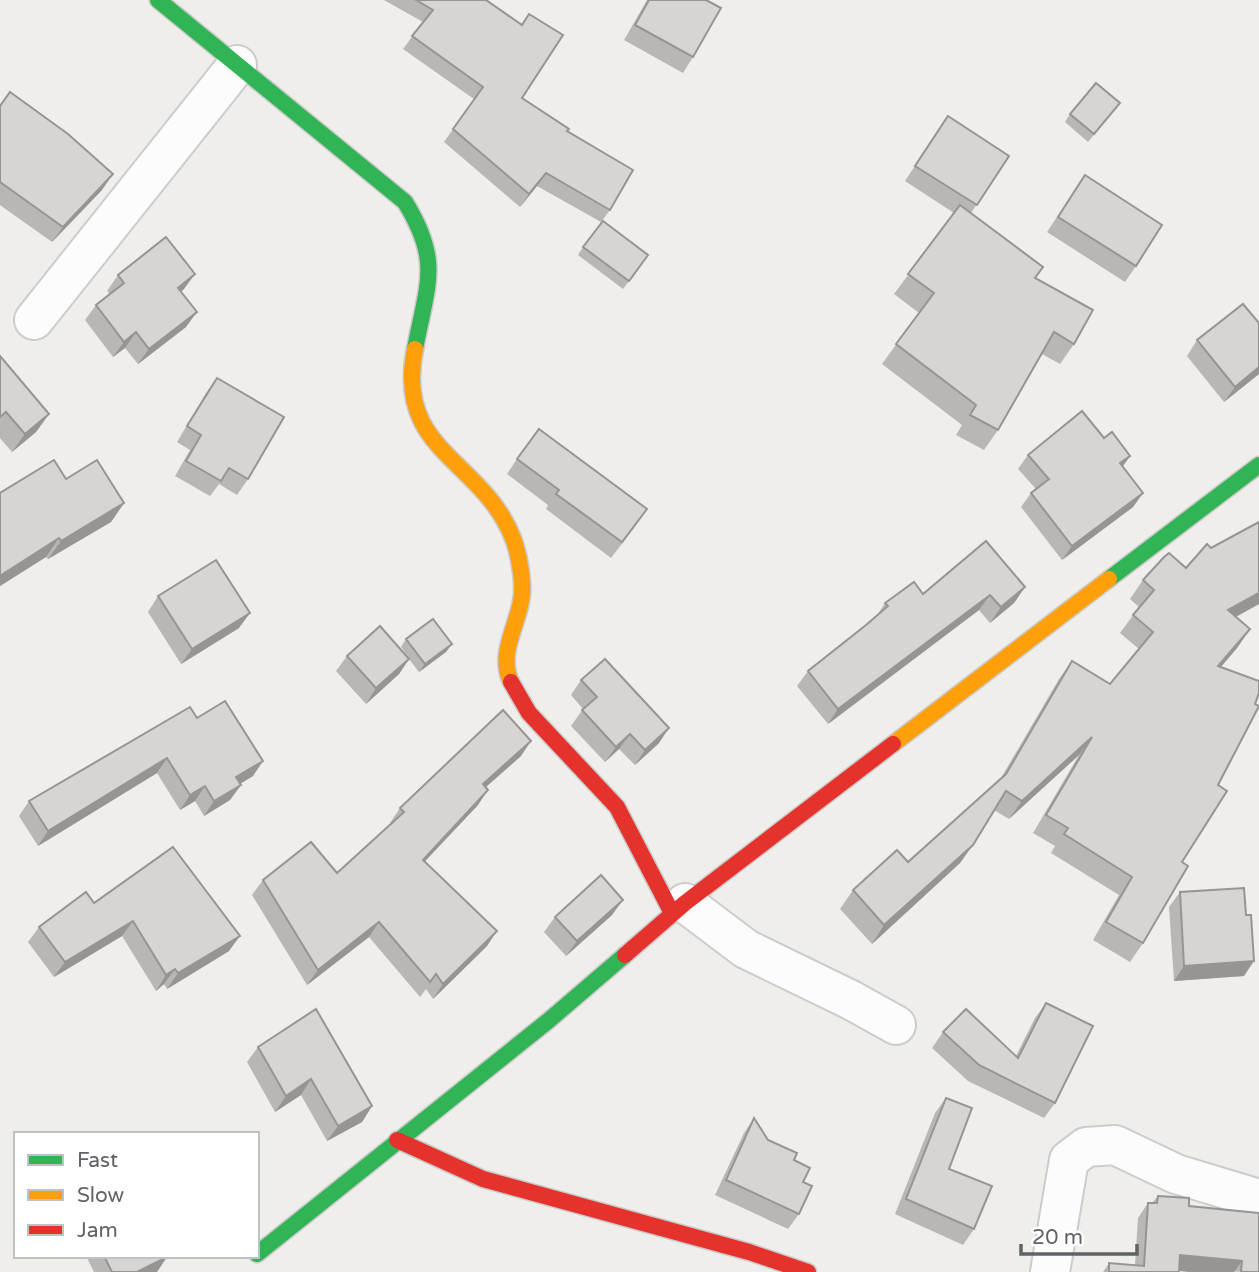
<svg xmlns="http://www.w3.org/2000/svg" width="1259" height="1272" viewBox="0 0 1259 1272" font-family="'Varela Round',sans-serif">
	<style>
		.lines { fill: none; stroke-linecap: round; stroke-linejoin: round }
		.street-casing { stroke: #cbcccc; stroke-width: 42 }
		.fast-casing { stroke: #cacacb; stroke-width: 19 }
		.slow-casing { stroke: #cacacb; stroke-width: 19 }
		.jam-casing { stroke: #cacacb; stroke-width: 19 }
		.street { stroke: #fdfcfc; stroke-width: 38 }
		.fast { stroke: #30b455; stroke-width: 16 }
		.slow { stroke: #ff9f0a; stroke-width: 16 }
		.jam { stroke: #e5322d; stroke-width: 16 }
		.wall { fill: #b8b7b5 }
		.shaded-wall { fill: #969594 }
		.building { fill: #d6d5d3; stroke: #969594; stroke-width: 2 }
	</style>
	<rect width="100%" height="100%" fill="#efeeea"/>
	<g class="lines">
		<g class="street-casing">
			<g id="street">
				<path d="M34 320 237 65"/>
				<path d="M685 903 746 949 851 1000 896 1025"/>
				<path d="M1050 1272 1069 1160 1086 1147 1115 1145 1176 1174 1259 1199"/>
			</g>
		</g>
		<g class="fast-casing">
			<g id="fast">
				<path d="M158 0 405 202C442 262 427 284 415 349"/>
				<path d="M1109 579 1259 465"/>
				<path d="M257 1254 548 1021 625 955"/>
			</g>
		</g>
		<g class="slow-casing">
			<g id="slow">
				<path d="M415 349C394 453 484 459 514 541 519 555 523 579 522 594 520 623 497 652 511 682"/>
				<path d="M893 744 1109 579"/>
			</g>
		</g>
		<g class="jam-casing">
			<g id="jam">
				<path d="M511 682 529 713 617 807 672 913"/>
				<path d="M625 955 685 903 893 744"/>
				<path d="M397 1140 483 1179 749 1252 808 1272"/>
			</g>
		</g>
		<use href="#street" class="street"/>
		<use href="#fast" class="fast"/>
		<use href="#slow" class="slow"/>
		<use href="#jam" class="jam"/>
	</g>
	<g class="wall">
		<path d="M384 0H486L521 25 529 14 522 98 567 131 610 210 601 222 537 186 520 207 444 142 474 99 403 49 423 22Z"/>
		<path d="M647 0H706L693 57 683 73 624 40Z"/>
		<path d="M1120 103 1088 142 1065 122 1070 114Z"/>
		<path d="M0 106 102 190 52 242 0 205Z"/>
		<path d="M948 116 1009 156 971 213 1035 278 1074 344 1060 364 1042 354 998 430 984 450 956 435 962 425 882 364 919 313 894 294 954 213 905 181Z"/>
		<path d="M1085 175 1136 266 1125 282 1047 232Z"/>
		<path d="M583 247 648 255 623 289 578 255Z"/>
		<path d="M118 275 184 289 181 292 186 327 138 364 125 348 113 357 85 320 96 305 110 294 107 291Z"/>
		<path d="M1259 323V374L1224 402 1187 356 1197 340Z"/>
		<path d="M0 356 49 414 36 432 12 452 0 438Z"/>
		<path d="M217 378 248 479 237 495 219 484 210 496 175 476 190 450 177 442 206 393Z"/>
		<path d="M1104 438 1130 456 1123 466 1143 493 1133 507 1062 560 1021 507 1031 493 1036 489 1018 469 1028 455Z"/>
		<path d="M517 459 637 524 611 558 546 509 548 505 507 474Z"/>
		<path d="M66 479 124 503 111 522 48 559 46 557 0 586V493Z"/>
		<path d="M1259 522V604L1236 617 1250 629 1237 648 1221 667 1218 785 1143 943 1130 962 1093 940 1119 895 1051 853 1055 846 1033 833 1079 755 1009 819 994 810 960 863 872 944 840 909 853 890 908 862 1001 778 1059 679 1072 661 1110 684 1139 649 1120 633 1139 607 1130 599 1143 580 1186 568 1211 548Z"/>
		<path d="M1025 587 1014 603 990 623 979 610 828 724 797 686 808 671 876 617 885 603 923 594Z"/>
		<path d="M158 596 239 628 181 664 148 612Z"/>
		<path d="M406 639 446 652 419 672 409 659 399 674 366 704 336 671 347 656 409 658 401 647Z"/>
		<path d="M581 680 659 743 635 765 619 749 605 762 571 726 583 709 571 695Z"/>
		<path d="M197 718 253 776 240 784 241 785 230 800 204 816 195 801 180 810 157 773 38 846 19 816 29 801Z"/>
		<path d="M521 756 486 787 478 805 424 862 487 946 433 999 426 989 420 997 369 937 307 985 252 895 263 880 337 873 391 824 390 823 400 808Z"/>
		<path d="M1180 892 1244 976 1174 981 1169 907Z"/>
		<path d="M94 903 229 951 167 989 164 984 156 991 122 936 54 977 28 942 39 927Z"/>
		<path d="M612 915 566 956 544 932 555 917Z"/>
		<path d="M1046 1003 1055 1103 1044 1118 968 1081 932 1048 943 1032 1016 1056 1035 1018Z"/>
		<path d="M258 1047 372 1106 362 1122 327 1141 301 1095 275 1112 247 1062Z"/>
		<path d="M946 1098 949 1169 974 1229 963 1245 895 1214 935 1113Z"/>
		<path d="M754 1118 768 1140 794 1160 803 1182 799 1214 788 1229 715 1195 744 1133Z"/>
		<path d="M1158 1196 1189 1206 1259 1272 1179 1271V1272H1103L1109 1263 1135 1265 1138 1218 1148 1203H1152Z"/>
		<path d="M86 1256H167L157 1272H94Z"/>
	</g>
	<g class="shaded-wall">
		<path d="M546 173 537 186 520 207 529 194Z"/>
		<path d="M113 174 102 190 52 242 63 227Z"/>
		<path d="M195 274 184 289 167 303 178 288Z"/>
		<path d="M197 312 186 327 138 364 149 349Z"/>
		<path d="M136 332 125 348 113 357 124 342Z"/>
		<path d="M1259 367V374L1224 402 1235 387Z"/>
		<path d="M49 414 36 432 12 452 25 434Z"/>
		<path d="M1130 456 1120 470V463Z"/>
		<path d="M1143 493 1133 507 1062 560 1072 546Z"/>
		<path d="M124 503 111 522 48 559 61 541Z"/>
		<path d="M59 538 46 557 0 586V576Z"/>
		<path d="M1025 587 1014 603 990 623 1001 607Z"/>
		<path d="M1259 593V604L1215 628 1228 610Z"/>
		<path d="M990 595 979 610 828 724 838 709Z"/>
		<path d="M250 613 239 628 181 664 192 649Z"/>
		<path d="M1250 629 1237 648 1206 684 1218 666Z"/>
		<path d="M452 644 446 652 419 672 425 664Z"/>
		<path d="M409 659 399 674 366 704 376 688Z"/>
		<path d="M669 728 659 743 635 765 645 750Z"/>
		<path d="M630 734 619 749 605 762 616 747Z"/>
		<path d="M1092 737 1079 755 1009 819 1022 801Z"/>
		<path d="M531 741 521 756 472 799 483 784Z"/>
		<path d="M167 758 157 773 38 846 48 831Z"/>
		<path d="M263 761 253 776 226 792 236 777Z"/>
		<path d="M241 785 230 800 204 816 214 801Z"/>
		<path d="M205 786 195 801 180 810 190 795Z"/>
		<path d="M488 790 478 805 412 875 423 860Z"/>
		<path d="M973 845 960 863 872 944 884 925Z"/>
		<path d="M623 900 612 915 566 956 577 941Z"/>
		<path d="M133 921 122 936 54 977 65 962Z"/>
		<path d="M379 922 369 937 307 985 318 970Z"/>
		<path d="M497 931 487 946 433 999 443 984Z"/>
		<path d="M240 936 229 951 167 989 178 973Z"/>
		<path d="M1254 961 1244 976 1174 981 1184 966Z"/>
		<path d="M175 969 164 984 156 991 166 975Z"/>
		<path d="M311 1079 301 1095 275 1112 286 1096Z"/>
		<path d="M372 1106 362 1122 327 1141 338 1126Z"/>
		<path d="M1180 1255 1242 1261 1234 1272H1189L1170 1270Z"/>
		<path d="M167 1257 157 1272H137Z"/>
	</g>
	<g class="building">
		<path d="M416 0H486L522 25 529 14 563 35 522 98 569 129 567 131 633 170 610 210 546 173 529 194 453 129 483 87 412 36 433 10Z"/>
		<path d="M649 0H706L721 8 693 57 635 25Z"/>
		<path d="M1096 83 1120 103 1094 134 1070 114Z"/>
		<path d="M10 92 68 134 113 174 63 227 0 182V106Z"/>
		<path d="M948 116 1009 156 977 205 915 166Z"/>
		<path d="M1085 175 1162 225 1136 266 1058 217Z"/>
		<path d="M960 205 1043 267 1035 278 1093 310 1074 344 1054 332 998 430 970 415 976 405 896 344 934 293 908 274Z"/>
		<path d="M603 221 648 255 629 281 583 247Z"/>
		<path d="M166 237 195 274 178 288 197 312 149 349 136 332 124 342 96 305 124 283 118 275Z"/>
		<path d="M1243 304 1259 323V367L1235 387 1197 340Z"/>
		<path d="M0 356 49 414 25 434 6 412 0 417Z"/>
		<path d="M217 378 284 417 248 479 229 468 221 481 186 461 201 435 187 426Z"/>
		<path d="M1082 411 1104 438 1112 432 1130 456 1120 463 1143 493 1072 546 1031 493 1049 479 1028 455Z"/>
		<path d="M539 429 647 509 622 542 556 494 559 490 517 459Z"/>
		<path d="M54 460 66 479 97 460 124 503 61 541 59 538 0 576V493Z"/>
		<path d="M1259 522V593L1228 610 1250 629 1218 666 1259 681V693L1255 704 1259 706 1218 785 1227 791 1182 862 1188 866 1143 943 1106 922 1132 877 1064 834 1068 828 1046 815 1092 737 1022 801 1006 791 973 845 884 925 853 890 897 850 908 862 1006 774 1072 661 1110 684 1153 632 1133 615 1154 590 1143 580 1164 557 1169 553 1186 568 1207 544 1211 548Z"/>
		<path d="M986 541 1025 587 1001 607 990 595 838 709 808 671 866 625 888 606 885 603 914 582 923 594Z"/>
		<path d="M216 560 250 613 192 649 158 596Z"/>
		<path d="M433 619 452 644 425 664 406 639Z"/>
		<path d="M380 626 409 659 376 688 347 656Z"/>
		<path d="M605 659 669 728 645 750 630 734 616 747 582 710 597 697 581 680Z"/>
		<path d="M225 701 263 761 236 777 241 785 214 801 205 786 190 795 167 758 48 831 29 801 190 707 197 718Z"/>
		<path d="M503 710 531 741 483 784 488 790 423 860 497 931 443 984 436 974 430 982 379 922 318 970 263 880 311 842 337 873 404 812 400 808Z"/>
		<path d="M173 847 240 936 178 973 175 969 166 975 133 921 65 962 39 927 86 892 94 903Z"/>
		<path d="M601 875 623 900 577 941 555 917Z"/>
		<path d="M1244 888 1246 915H1251L1254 961 1184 966 1180 892Z"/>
		<path d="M1046 1003 1093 1026 1055 1103 979 1065 943 1032 966 1009 1018 1058Z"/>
		<path d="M316 1009 372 1106 338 1126 311 1079 286 1096 258 1047Z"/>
		<path d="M946 1098 972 1108 949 1169 992 1186 974 1229 906 1199Z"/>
		<path d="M754 1118 768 1140 797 1153 794 1160 810 1168 803 1182 812 1186 799 1214 726 1180Z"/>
		<path d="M1158 1196 1189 1198V1206L1259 1213V1272H1241L1242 1261 1180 1255 1179 1272H1109V1263L1144 1266 1148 1203H1157Z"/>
		<path d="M104 1256H167V1257L137 1272H112Z"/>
	</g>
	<rect x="14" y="1132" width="245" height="126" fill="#ffffff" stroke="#bfc1c3" stroke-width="2"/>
	<rect x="28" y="1155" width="35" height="10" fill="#30b455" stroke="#bfc1c3" stroke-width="2"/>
	<text x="77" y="1167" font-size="21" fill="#5f6368">Fast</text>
	<rect x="28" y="1190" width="35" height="10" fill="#ff9f0a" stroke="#bfc1c3" stroke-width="2"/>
	<text x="77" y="1202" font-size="21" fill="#5f6368">Slow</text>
	<rect x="28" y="1225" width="35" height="10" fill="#e5322d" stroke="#bfc1c3" stroke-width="2"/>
	<text x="77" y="1237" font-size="21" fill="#5f6368">Jam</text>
	<path d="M1021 1244v10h116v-10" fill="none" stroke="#5f6368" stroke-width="3.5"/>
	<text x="1032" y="1244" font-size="21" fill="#5f6368" stroke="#ffffff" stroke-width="5" paint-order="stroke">20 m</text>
</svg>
